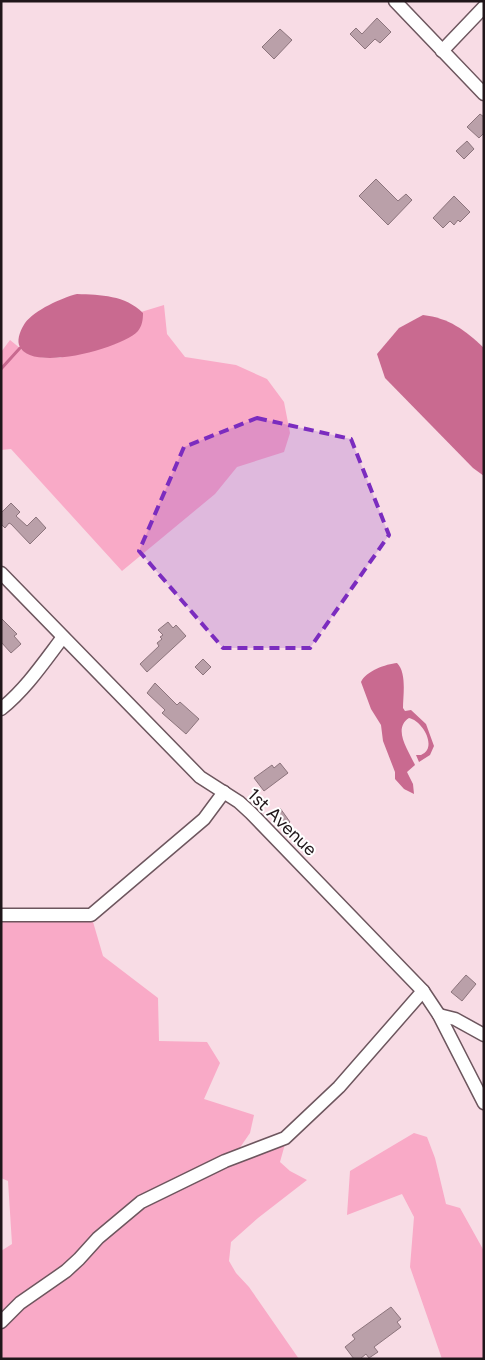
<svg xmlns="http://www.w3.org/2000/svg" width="485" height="1360" viewBox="0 0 485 1360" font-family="Figtree,sans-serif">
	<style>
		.green { fill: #f9aac7 }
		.water { fill: #c96a90 }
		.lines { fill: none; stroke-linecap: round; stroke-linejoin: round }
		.stream { stroke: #c96a90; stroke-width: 3 }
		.building { fill: #baa0a9; stroke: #8c747c }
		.minor-casing { stroke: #6d565e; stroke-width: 15 }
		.minor { stroke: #fff; stroke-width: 12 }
		.marked { fill: #7b2cbf; fill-opacity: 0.2; stroke: #7b2cbf; stroke-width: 4; stroke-dasharray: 10 6; stroke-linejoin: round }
		.labels { text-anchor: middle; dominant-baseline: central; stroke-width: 4; stroke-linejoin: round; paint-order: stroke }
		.street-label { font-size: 18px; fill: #20161a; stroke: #fff }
	</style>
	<rect width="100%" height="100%" fill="#f8dce5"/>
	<g class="green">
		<path d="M164 305 167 334 185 357 236 365 267 379 284 402 290 433 284 452 237 467 215 494 122 571 11 449 1 450V352L10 340 26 353 44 358H60L141 325V312Z"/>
		<path d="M1 915H91L103 956 158 998 159 1041 207 1042 220 1063 204 1099 254 1115 250 1133 230 1162 285 1144 280 1162 290 1171 307 1180 258 1218 231 1242 229 1261 236 1273 249 1287 299 1359H1V1251L12 1244 8 1181 1 1178Z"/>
		<path d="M414 1133 427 1137 435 1158 446 1204 460 1208 484 1251V1359H442L410 1267 414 1217 402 1194 347 1215 350 1171Z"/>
	</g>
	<g class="water">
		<path d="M77 294C101 295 125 295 143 313 143 320 142 326 138 331 123 348 29 374 19 345 17 338 21 329 25 323 35 310 61 298 77 294Z"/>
		<path d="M423 315C449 318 465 330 484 348V476L473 468 385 378 377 354 399 328Z"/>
		<path d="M397 663C407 673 403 695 403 708L405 711 411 710 426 724 434 746 430 755 419 762 416 755H421C423 754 426 752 427 750 433 739 420 720 409 718 392 729 409 751 415 765L407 772 413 784 414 794 404 789 395 779V772L383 741 381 725 371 709 361 682C366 671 386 664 397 663Z"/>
	</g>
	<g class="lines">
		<path class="stream" d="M1 369 20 348"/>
	</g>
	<g class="building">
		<path d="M377 18 391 32 380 43 375 39 365 49 350 34 356 28 362 34Z"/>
		<path d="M280 29 292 40 274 59 262 47Z"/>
		<path d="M480 114 484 117V133L479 138 467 127Z"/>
		<path d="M467 141 474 149 464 159 456 151Z"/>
		<path d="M376 179 398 201 406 194 412 200 388 225 359 196Z"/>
		<path d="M454 196 470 212 460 222 458 220 454 225 450 221 443 228 433 218Z"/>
		<path d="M11 503 20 512 16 516 27 526 36 517 46 528 30 544 11 524 9 523 5 528 1 524V513Z"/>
		<path d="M1 618 17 634 14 636 21 644 11 653 1 642Z"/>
		<path d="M168 622 173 628 176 625 186 636 147 672 140 664 159 646 157 643 162 639 160 637 163 635 158 630Z"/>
		<path d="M203 659 211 667 203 675 195 667Z"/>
		<path d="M155 683 177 705 180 702 199 719 186 734 162 713 165 710 147 693Z"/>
		<path d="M280 763 288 773 264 791 254 778 272 765 274 768Z"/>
		<path d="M280 808 290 822 282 828 272 815Z"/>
		<path d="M466 975 476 984 462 1001 451 992Z"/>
		<path d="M391 1307 401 1319 397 1322 401 1327 374 1347 378 1352 369 1358 366 1354 360 1359H354L345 1347 355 1339 352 1335Z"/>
	</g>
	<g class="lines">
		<g class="minor-casing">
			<g id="minor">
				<path d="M395 1 484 94"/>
				<path d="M442 51 484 7"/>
				<path d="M1 573 200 777 239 802 251 813 423 991 439 1015 484 1103"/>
				<path d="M1 709C26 689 44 662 63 637"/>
				<path d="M1 915H91L204 819 224 792"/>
				<path d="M439 1015 455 1019 484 1035"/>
				<path d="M1 1322 20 1303 66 1271 79 1259 98 1238 141 1202 225 1161 285 1138 339 1087 423 991"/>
			</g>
		</g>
		<use href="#minor" class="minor"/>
	</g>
	<path class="marked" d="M257 418 351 439 389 535 310 648H223L139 551 184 447Z"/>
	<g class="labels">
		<g class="street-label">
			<text transform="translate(282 822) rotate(44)">1st Avenue</text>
		</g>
	</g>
	<rect width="485" height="1360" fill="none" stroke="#20161a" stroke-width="5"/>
</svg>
